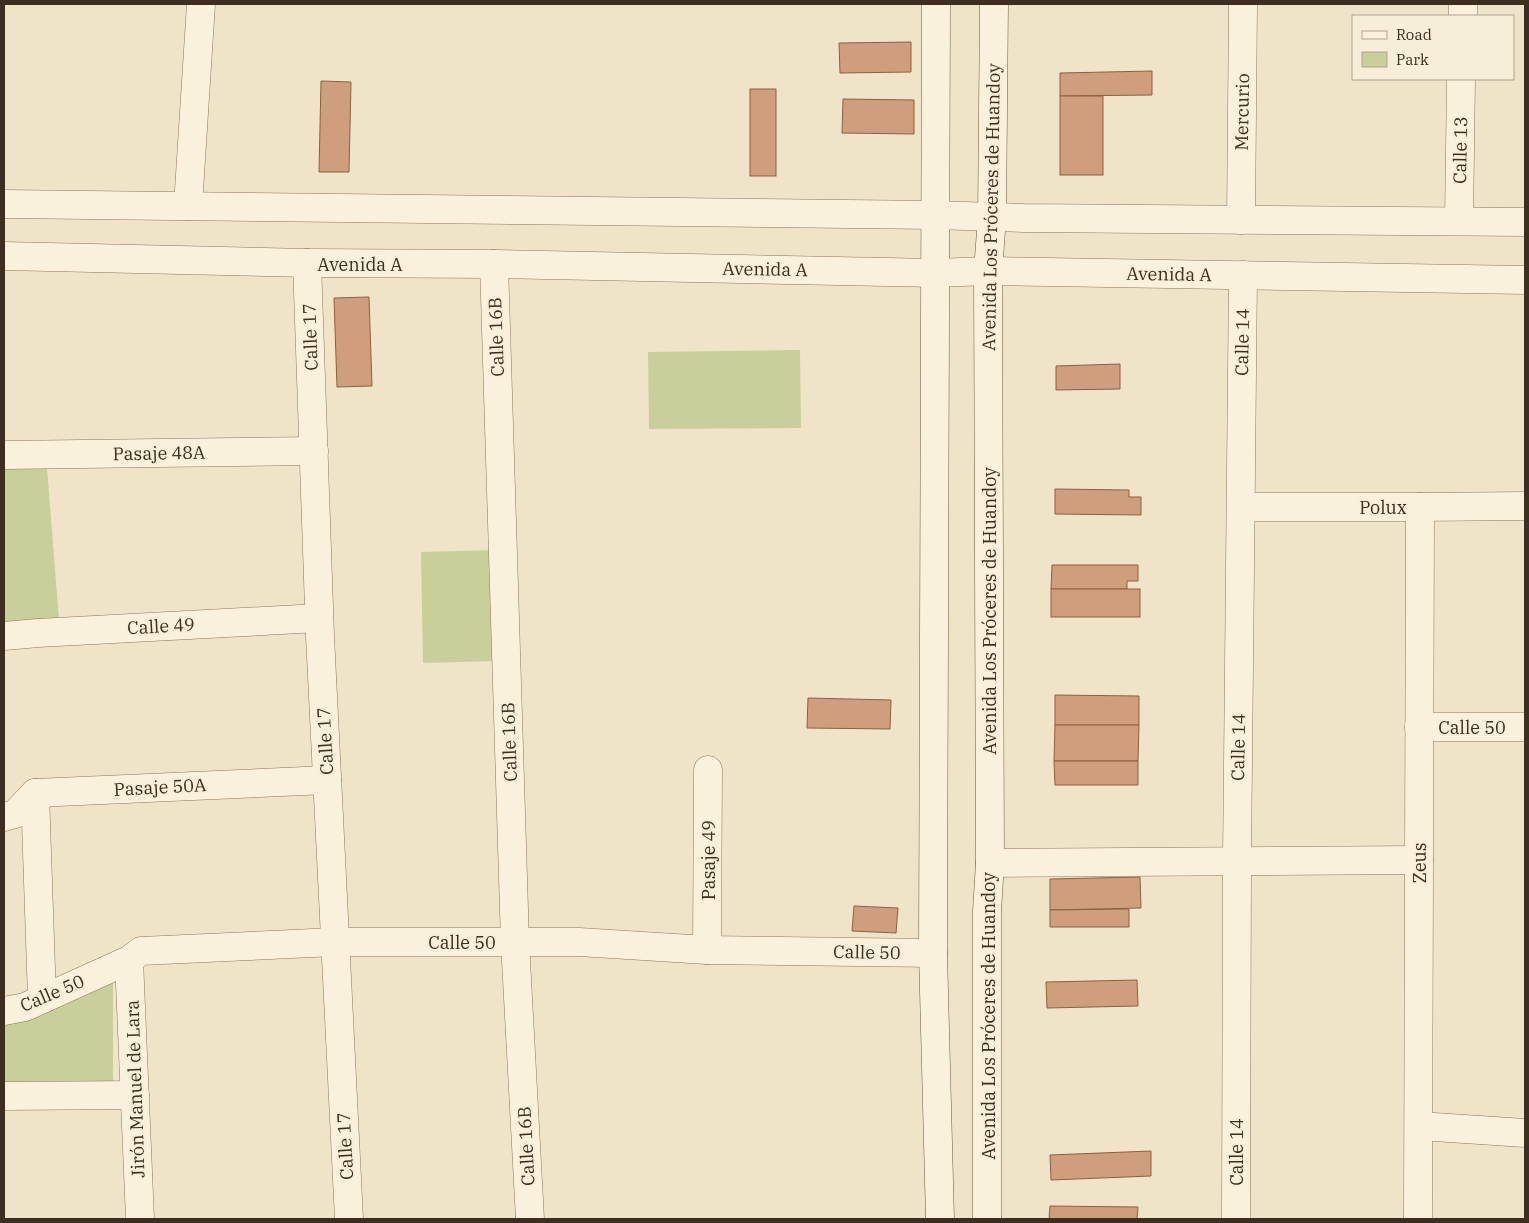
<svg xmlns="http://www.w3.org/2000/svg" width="1529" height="1223" viewBox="0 0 1529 1223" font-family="'IBM Plex Serif',serif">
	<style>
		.green { fill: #c9cf9b }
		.building { fill: #cf9f7d; stroke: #8d5f41 }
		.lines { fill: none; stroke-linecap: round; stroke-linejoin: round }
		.minor-casing { stroke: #8d765c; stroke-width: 29 }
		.tertiary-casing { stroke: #8d765c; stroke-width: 29 }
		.secondary-casing { stroke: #6f573f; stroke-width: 29 }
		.minor { stroke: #faf1dc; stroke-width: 28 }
		.tertiary { stroke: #faf1dc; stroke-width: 28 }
		.secondary { stroke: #faf1dc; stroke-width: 28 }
		.labels { text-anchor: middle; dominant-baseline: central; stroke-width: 4; stroke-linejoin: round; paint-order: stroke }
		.street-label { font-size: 18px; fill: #3d2e20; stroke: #f7eed8 }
	</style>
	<rect width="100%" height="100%" fill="#f0e4c8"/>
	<g class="green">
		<path d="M800 350 801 428 649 429 648 352Z"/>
		<path d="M47 468 59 619 4 626V469Z"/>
		<path d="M495 550 497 661 423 663 421 552Z"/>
		<path d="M113 977V1083L4 1085V1023Z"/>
	</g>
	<g class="building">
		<path d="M911 42V72L840 73 839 43Z"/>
		<path d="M1152 71V95L1060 96V73Z"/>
		<path d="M321 81 351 82 349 172H319Z"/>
		<rect x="750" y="89" width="26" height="87"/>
		<rect x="1060" y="96" width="43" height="79"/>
		<path d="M843 99 914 100V134L842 133Z"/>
		<path d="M369 297 372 386 337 387 334 298Z"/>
		<path d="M1120 364V389L1056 390V366Z"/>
		<path d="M1055 489 1129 490V497H1141V515L1055 514Z"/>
		<path d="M1052 565H1138V581H1127V589H1051Z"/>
		<rect x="1051" y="589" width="89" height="28"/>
		<path d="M1055 695 1139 696V725H1055Z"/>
		<path d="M808 698 891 700 890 729 807 728Z"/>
		<path d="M1055 725H1139L1138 761H1054Z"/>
		<path d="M1054 761H1138V785H1055Z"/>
		<path d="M1140 877 1141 908 1050 910V879Z"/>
		<path d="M854 906 898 908 896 933 852 931Z"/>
		<path d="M1129 909V927H1050V910Z"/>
		<path d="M1137 980 1138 1006 1047 1008 1046 982Z"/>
		<path d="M1151 1151V1176L1051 1180 1050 1155Z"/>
		<path d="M1050 1206 1138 1207 1137 1219H1049Z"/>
	</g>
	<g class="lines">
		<g class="minor-casing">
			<g id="minor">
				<path d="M1463 16V4"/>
				<path d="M188 206 201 4"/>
				<path d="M1241 220 1243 4"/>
				<path d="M1459 221 1461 79"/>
				<path d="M307 263 320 636 349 1219"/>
				<path d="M494 264 515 942 530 1219"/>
				<path d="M4 455 314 451"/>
				<path d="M1241 507H1420L1525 506"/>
				<path d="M4 636 38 633 319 618"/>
				<path d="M1419 727H1525"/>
				<path d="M35 793 42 999"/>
				<path d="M4 817 15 814 35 793 327 780"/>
				<path d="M990 863 1419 860"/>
				<path d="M707 950 708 770"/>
				<path d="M129 960 140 1219"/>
				<path d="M4 1011 25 1007 129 960 141 951 335 942H579L707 950 933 953"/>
				<path d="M4 1096 135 1095"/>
				<path d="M1419 1126 1525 1133"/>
				<path d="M1236 1219 1237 861 1243 275"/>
				<path d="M1418 1219 1420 507"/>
			</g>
		</g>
		<g class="tertiary-casing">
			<g id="tertiary">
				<path d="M4 204 935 215 1023 218 1525 222"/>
				<path d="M4 256 307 263 494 264 936 273 988 271 1525 280"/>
			</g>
		</g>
		<g class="secondary-casing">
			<g id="secondary">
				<path d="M936 4 933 953 940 1219"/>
				<path d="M987 1219V911L990 863 988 271 992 218 994 4"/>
			</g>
		</g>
		<use href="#minor" class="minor"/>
		<use href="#tertiary" class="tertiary"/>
		<use href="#secondary" class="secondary"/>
	</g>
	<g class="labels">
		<g class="street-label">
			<text transform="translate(1242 112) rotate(-89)">Mercurio</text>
			<text transform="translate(1460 150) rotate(-89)">Calle 13</text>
			<text transform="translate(991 207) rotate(-89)">Avenida Los Próceres de Huandoy</text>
			<text x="360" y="264">Avenida A</text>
			<text transform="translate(765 269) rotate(1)">Avenida A</text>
			<text transform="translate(1169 274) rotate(1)">Avenida A</text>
			<text transform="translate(310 337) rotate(-92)">Calle 17</text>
			<text transform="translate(496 337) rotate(-92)">Calle 16B</text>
			<text transform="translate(1242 342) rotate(-89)">Calle 14</text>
			<text transform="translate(159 453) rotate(-1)">Pasaje 48A</text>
			<text x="1383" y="507">Polux</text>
			<text transform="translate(989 611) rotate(-90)">Avenida Los Próceres de Huandoy</text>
			<text transform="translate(161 626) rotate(-3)">Calle 49</text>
			<text x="1472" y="727">Calle 50</text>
			<text transform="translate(325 741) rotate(-93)">Calle 17</text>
			<text transform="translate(509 742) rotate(-92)">Calle 16B</text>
			<text transform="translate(1238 747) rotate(-89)">Calle 14</text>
			<text transform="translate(160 787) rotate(-3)">Pasaje 50A</text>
			<text transform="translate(708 860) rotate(-90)">Pasaje 49</text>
			<text transform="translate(1419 863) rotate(-90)">Zeus</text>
			<text x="462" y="942">Calle 50</text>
			<text transform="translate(867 952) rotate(1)">Calle 50</text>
			<text transform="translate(52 993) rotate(-23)">Calle 50</text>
			<text transform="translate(988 1016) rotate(-90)">Avenida Los Próceres de Huandoy</text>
			<text transform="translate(135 1089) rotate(-92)">Jirón Manuel de Lara</text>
			<text transform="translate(345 1146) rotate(-93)">Calle 17</text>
			<text transform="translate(526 1146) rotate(-93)">Calle 16B</text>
			<text transform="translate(1236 1152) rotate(-90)">Calle 14</text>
		</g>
	</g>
	<rect width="1529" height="1223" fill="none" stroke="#3d2e20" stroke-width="10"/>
	<rect x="1352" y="15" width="162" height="65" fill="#f7eed8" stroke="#ada18e"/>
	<rect x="1362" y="31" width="25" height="8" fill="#faf1dc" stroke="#ada18e"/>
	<text x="1396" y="40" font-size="15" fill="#3d2e20">Road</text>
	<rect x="1362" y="52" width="25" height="15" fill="#c9cf9b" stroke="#ada18e"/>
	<text x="1396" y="65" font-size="15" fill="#3d2e20">Park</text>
</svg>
